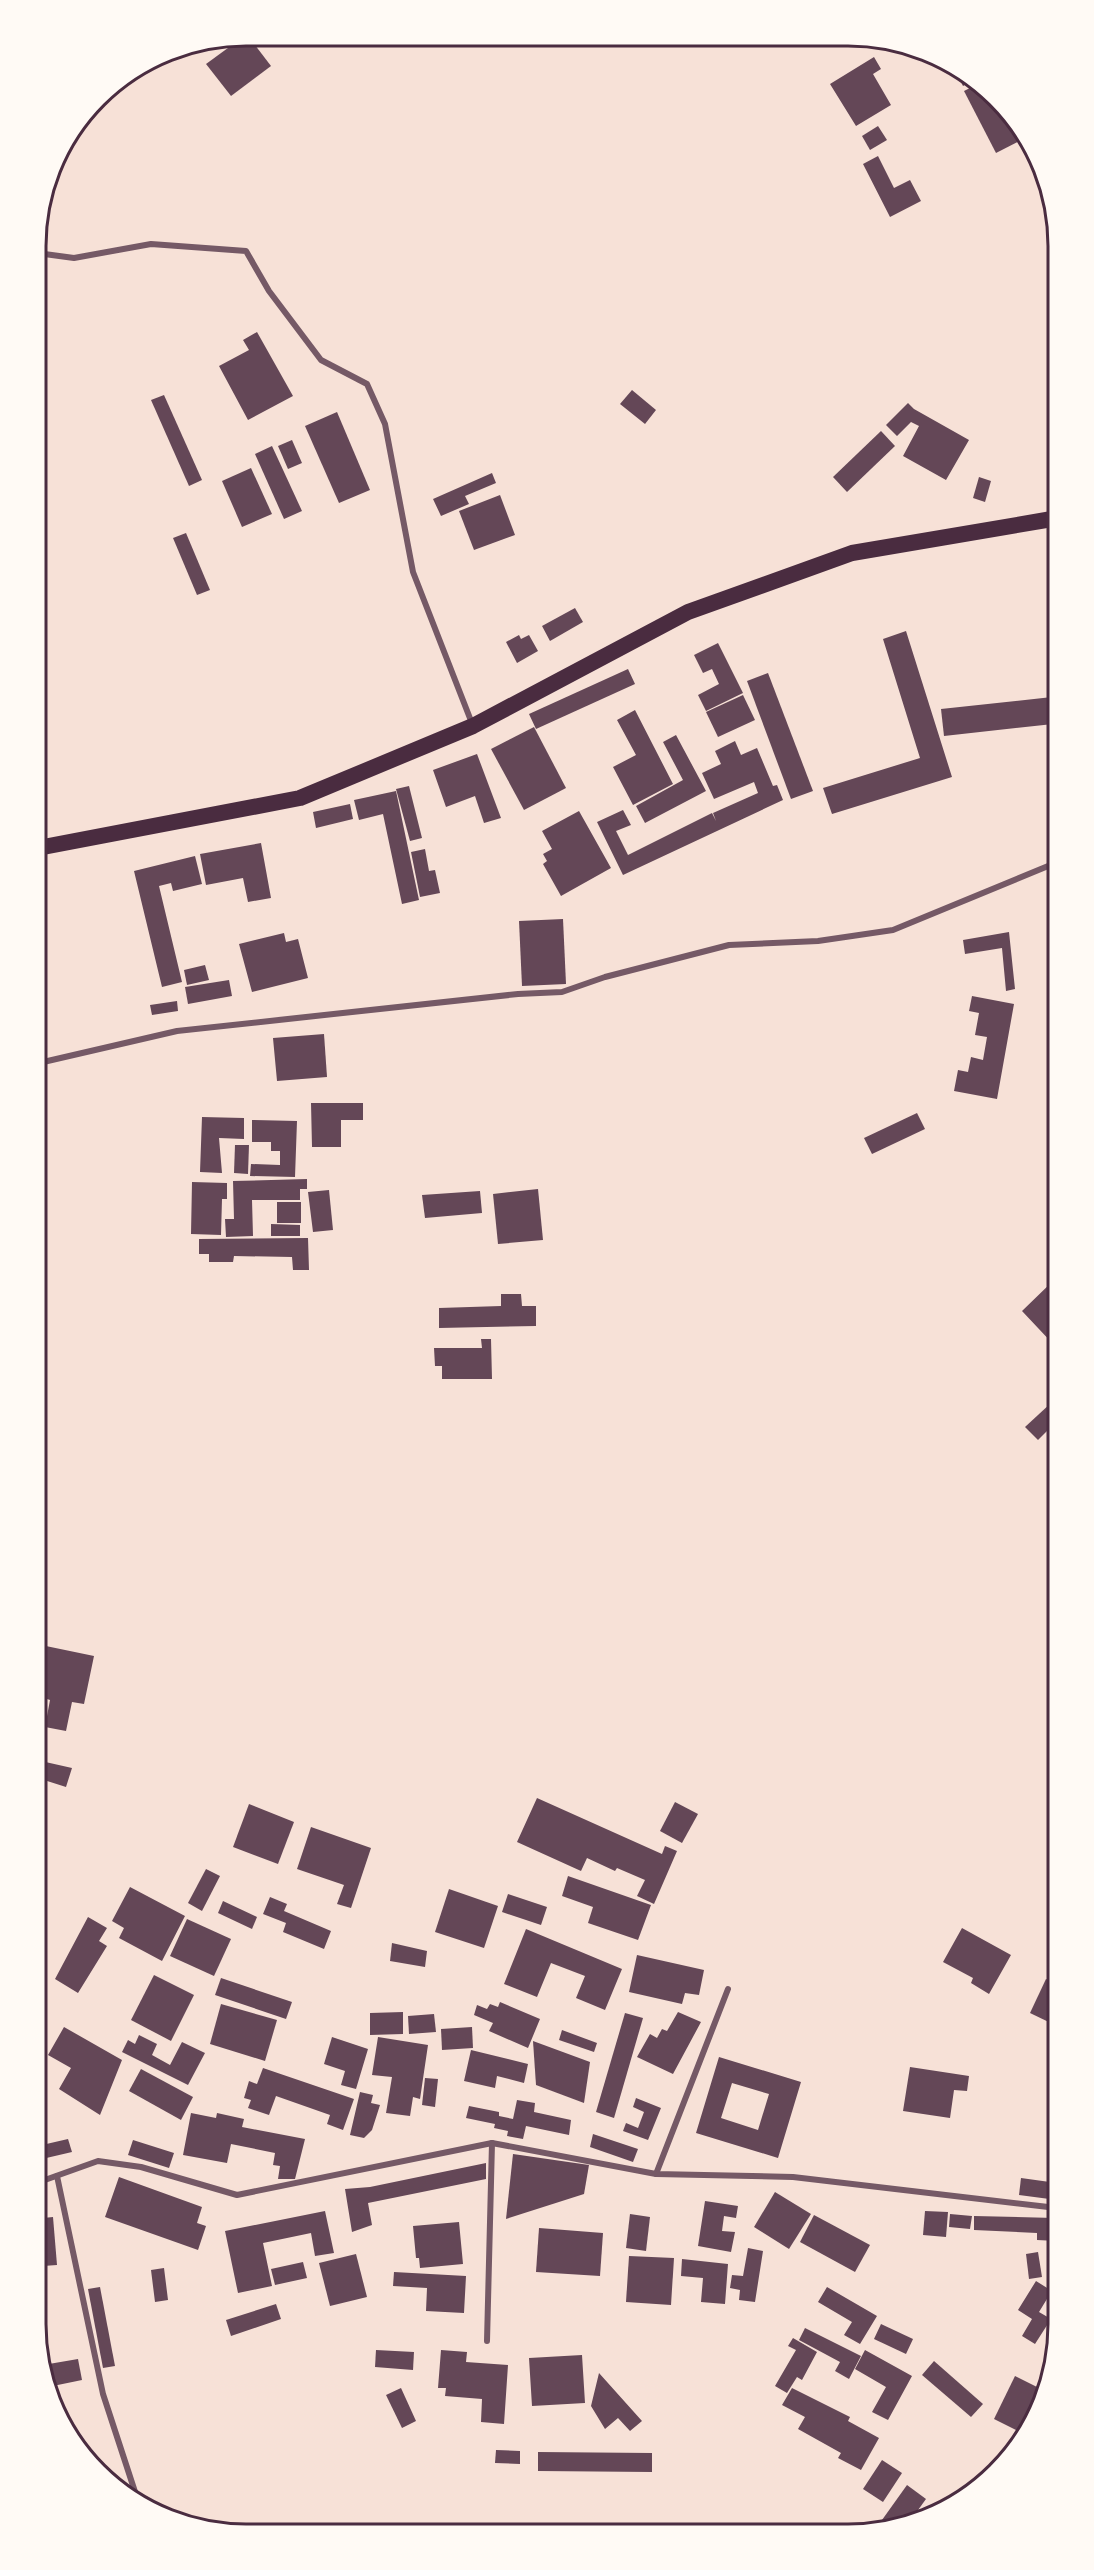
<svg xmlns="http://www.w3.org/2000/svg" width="1094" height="2570" viewBox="0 0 1094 2570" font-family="'IBM Plex Sans',sans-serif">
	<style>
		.building { fill: #644757; fill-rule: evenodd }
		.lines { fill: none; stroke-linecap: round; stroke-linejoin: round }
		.minor { stroke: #755966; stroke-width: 6 }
		.trunk { stroke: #4a2c40; stroke-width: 16 }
		.rim { fill: none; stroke: #4a2c40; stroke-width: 3 }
	</style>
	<rect width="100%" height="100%" fill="#f7e1d7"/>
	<g class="building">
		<path d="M248 36 271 66 231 96 206 64 243 37Z"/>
		<path d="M874 57 881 69 873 74 891 105 856 126 830 84Z"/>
		<path d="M957 74 959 75 972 81 963 86Z"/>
		<path d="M978 84 986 89 1027 137 996 153 964 91Z"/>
		<path d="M878 126 887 140 870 150 862 136Z"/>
		<path d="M878 156 894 188 910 180 921 201 890 217 863 164Z"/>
		<path d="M257 332 293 396 248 420 219 366 249 350 243 340Z"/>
		<path d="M632 390 656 410 645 424 620 404Z"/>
		<path d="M164 395 202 480 189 486 151 400Z"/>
		<path d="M908 403 914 409 969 440 946 480 903 456 919 426 911 422 897 436 886 425Z"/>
		<path d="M337 412 370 490 339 503 305 426Z"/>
		<path d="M881 431 895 446 847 492 833 477Z"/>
		<path d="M292 440 302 463 288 469 278 446Z"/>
		<path d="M272 446 302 511 284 519 255 454Z"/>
		<path d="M251 468 272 514 242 527 222 481Z"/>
		<path d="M492 473 496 483 465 496 469 504 441 516 433 499Z"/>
		<path d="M979 477 991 481 985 502 973 498Z"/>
		<path d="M500 495 515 535 474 550 459 511Z"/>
		<path d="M186 533 210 590 197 595 173 538Z"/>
		<path d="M575 608 583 622 550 641 542 626Z"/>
		<path d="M906 631 952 777 832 814 823 788 920 758 883 639Z"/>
		<path d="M519 635 521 639 529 635 538 651 517 663 506 642Z"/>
		<path d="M718 643 743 693 706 711 698 695 719 684 712 669 703 673 694 655Z"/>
		<path d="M628 669 635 684 536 729 529 714Z"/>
		<path d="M768 673 813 791 791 799 747 681Z"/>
		<path d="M743 695 755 720 718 737 706 712Z"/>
		<path d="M1052 697 1053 724 944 736 941 709Z"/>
		<path d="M635 710 673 784 633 805 613 767 636 755 617 720Z"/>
		<path d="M534 727 566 788 524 810 491 749Z"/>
		<path d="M676 735 706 791 645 823 636 806 683 780 663 742Z"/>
		<path d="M735 741 741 755 757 748 773 786 777 785 783 800 623 875 597 822 623 810 631 825 616 831 628 855 712 813 716 821 713 813 758 793 754 782 714 799 702 773 721 764 715 751Z"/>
		<path d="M477 754 501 818 484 823 475 796 446 807 433 770Z"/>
		<path d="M409 786 422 838 410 841 396 789Z"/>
		<path d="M396 791 419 900 402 904 383 814 359 820 354 800Z"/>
		<path d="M350 804 353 819 316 828 313 812Z"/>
		<path d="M579 811 611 868 561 896 543 864 547 861 543 854 552 849 542 831Z"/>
		<path d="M261 843 271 898 248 902 243 878 206 885 200 854Z"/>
		<path d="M425 849 429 871 435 870 440 893 420 897 411 852Z"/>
		<path d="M195 856 202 884 173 891 171 883 159 886 182 982 162 987 134 871Z"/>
		<path d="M563 919 566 984 522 986 519 921Z"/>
		<path d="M1009 932 1015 989 1006 991 1002 948 965 954 963 940Z"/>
		<path d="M284 933 286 942 298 939 308 978 252 992 239 944Z"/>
		<path d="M205 965 209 980 187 985 184 970Z"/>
		<path d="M229 980 232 996 188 1004 185 987Z"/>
		<path d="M39 996 46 1016 39 1019Z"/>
		<path d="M972 996 1014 1004 997 1099 954 1091 958 1070 968 1072 971 1057 983 1060 987 1037 975 1035 979 1013 969 1011Z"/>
		<path d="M177 1001 178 1011 152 1015 150 1005Z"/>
		<path d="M324 1034 327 1077 277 1081 273 1038Z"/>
		<path d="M311 1103H363V1120H341V1147H312Z"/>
		<path d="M917 1113 925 1129 872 1154 864 1138Z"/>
		<path d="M202 1117 244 1118V1139L219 1138 222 1173 200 1172Z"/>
		<path d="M252 1120 297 1121 295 1177 250 1176 251 1164 280 1165V1151H271V1142H252Z"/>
		<path d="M235 1145H249L248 1174 234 1173Z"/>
		<path d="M307 1179V1189H300V1200H252L253 1236 226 1237 225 1219H234L233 1181Z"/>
		<path d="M192 1182 227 1183V1199H222L221 1235 191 1234Z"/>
		<path d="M538 1189 543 1240 498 1244 493 1194Z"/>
		<path d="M329 1190 333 1230 313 1232 308 1192Z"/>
		<path d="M480 1191 482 1213 425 1218 422 1195Z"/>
		<rect x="277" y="1202" width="24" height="21"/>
		<path d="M271 1224 300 1225V1236H271Z"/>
		<path d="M308 1238 309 1270H293L292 1257 234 1256 233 1262H209V1254H199V1239Z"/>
		<path d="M1054 1280V1309L1048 1316 1054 1323V1345L1022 1311Z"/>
		<path d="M501 1294H521L522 1306H536V1326L439 1328V1308L501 1306Z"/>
		<path d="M481 1339H491L492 1379H442V1366H435L434 1348H482Z"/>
		<path d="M1051 1403 1055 1407V1423L1038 1440 1025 1427Z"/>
		<path d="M41 1645 94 1656 84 1704 72 1702 66 1731 45 1727 50 1700 41 1697Z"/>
		<path d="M41 1761 72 1768 66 1787 44 1780 41 1786Z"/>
		<path d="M537 1798 662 1854 665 1846 677 1851 654 1904 637 1896 645 1880 617 1868 615 1871 587 1858 581 1871 517 1842Z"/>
		<path d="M675 1802 698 1814 682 1843 660 1831Z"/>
		<path d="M249 1804 294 1822 278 1864 233 1847Z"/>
		<path d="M311 1827 371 1848 351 1908 337 1904 344 1885 297 1869Z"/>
		<path d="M206 1869 220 1876 202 1911 188 1903Z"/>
		<path d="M568 1876 651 1905 638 1940 588 1923 593 1907 562 1896Z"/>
		<path d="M130 1887 185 1916 162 1961 119 1938 124 1928 112 1921Z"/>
		<path d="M449 1889 498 1906 484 1948 435 1932Z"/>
		<path d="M508 1894 547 1907 541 1925 502 1912Z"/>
		<path d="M270 1897 287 1904 284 1911 331 1931 324 1949 283 1932 286 1923 263 1914Z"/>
		<path d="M223 1901 257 1917 252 1929 218 1913Z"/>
		<path d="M88 1917 107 1928 99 1941 107 1946 78 1993 55 1979Z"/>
		<path d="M187 1919 231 1939 214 1976 170 1956Z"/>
		<path d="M962 1928 1011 1955 989 1994 971 1983 973 1978 943 1962Z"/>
		<path d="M526 1929 622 1969 605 2010 576 1998 585 1976 551 1963 537 1997 504 1984Z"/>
		<path d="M392 1943 427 1951 425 1967 390 1961Z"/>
		<path d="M637 1955 704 1970 699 1995 685 1993 682 2004 629 1992Z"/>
		<path d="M154 1975 194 1995 171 2041 131 2020Z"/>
		<path d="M221 1978 292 2002 286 2019 215 1995Z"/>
		<path d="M1046 1979 1056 1983 1057 2026 1030 2013Z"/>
		<path d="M500 2002 540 2019 528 2048 489 2031 493 2023 474 2015 477 2005 487 2009 490 2004 498 2007Z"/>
		<path d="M221 2004 277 2020 265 2061 210 2044Z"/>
		<path d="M403 2012V2034L370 2035V2013Z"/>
		<path d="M678 2012 701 2022 673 2074 637 2057 650 2034 657 2038 662 2029 667 2031Z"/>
		<path d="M625 2013 643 2018 614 2118 596 2112Z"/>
		<path d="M434 2014 436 2032 409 2034 408 2016Z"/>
		<path d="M64 2027 122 2060 100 2115 59 2089 71 2068 48 2055Z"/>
		<path d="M472 2027 473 2048 442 2050 441 2029Z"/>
		<path d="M562 2030 597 2043 594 2052 559 2040Z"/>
		<path d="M139 2035 157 2044 152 2055 170 2065 182 2042 205 2053 188 2085 122 2052 128 2040 135 2044Z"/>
		<path d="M332 2037 368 2049 356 2089 341 2085 345 2071 324 2064Z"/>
		<path d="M378 2037 428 2045 420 2099 413 2097 410 2116 386 2113 392 2077 372 2075Z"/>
		<path d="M533 2041 590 2062 584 2103 536 2085Z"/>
		<path d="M471 2050 528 2064 524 2083 497 2076 495 2088 464 2081Z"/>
		<path d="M719 2057 801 2082 778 2158 696 2133ZM732 2083 769 2094 758 2130 721 2118Z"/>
		<path d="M910 2067 969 2076 967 2091 954 2090 950 2118 903 2111Z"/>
		<path d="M263 2068 354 2099 343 2130 327 2124 330 2115 276 2096 269 2115 248 2108 251 2100 244 2098 249 2081 257 2084Z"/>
		<path d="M141 2069 193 2097 181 2120 129 2091Z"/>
		<path d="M425 2078 438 2079 435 2107 422 2105Z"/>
		<path d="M360 2092 373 2095 371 2103 380 2105 372 2130 364 2138 350 2135Z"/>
		<path d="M636 2098 661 2108 648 2140 623 2131 626 2123 638 2128 644 2112 633 2107Z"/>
		<path d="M517 2100 535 2103 534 2112 571 2120 569 2135 526 2126 523 2139 507 2136 508 2131 494 2128 495 2124 466 2118 469 2106 499 2112V2116L513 2119Z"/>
		<path d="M191 2113 216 2118 217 2113 244 2119 242 2127 305 2139 295 2179H278L280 2166 273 2165 275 2153 231 2144 227 2163 183 2155Z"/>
		<path d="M593 2134 638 2149 633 2162 590 2147Z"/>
		<path d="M68 2139 72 2152 42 2159V2145Z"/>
		<path d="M133 2140 174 2153 169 2168 128 2155Z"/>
		<path d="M513 2154 589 2165 584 2194 506 2219Z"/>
		<path d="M486 2163V2179L368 2203 372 2225 352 2232 345 2189 370 2187Z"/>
		<path d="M119 2177 202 2207 197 2223 206 2226 198 2250 105 2217Z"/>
		<path d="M1021 2178 1057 2183V2200L1019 2195Z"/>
		<path d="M775 2192 811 2214 789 2249 754 2227Z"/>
		<path d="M705 2201 738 2206 736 2218 724 2216 722 2231 735 2232 731 2252 698 2246Z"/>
		<path d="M325 2211 334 2253 315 2256 311 2233 263 2243 272 2286 238 2293 225 2231Z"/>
		<path d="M925 2211 948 2212 946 2237 923 2235Z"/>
		<path d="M630 2214 650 2217 646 2251 626 2248Z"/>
		<path d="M950 2214 972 2216 970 2229 949 2227Z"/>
		<path d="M814 2215 870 2245 855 2272 800 2242Z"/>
		<path d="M974 2216 1055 2218 1054 2224H1057V2241L1037 2240V2233L974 2230Z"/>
		<path d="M53 2217 57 2265 43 2266V2218Z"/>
		<path d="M459 2222 463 2264 420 2268 419 2258H416L413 2226Z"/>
		<path d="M539 2228 603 2233 600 2276 536 2272Z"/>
		<path d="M748 2248 763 2251 755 2302 739 2300 740 2290 730 2288 732 2275 743 2276Z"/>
		<path d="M1038 2252 1042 2277 1029 2279 1026 2254Z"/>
		<path d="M356 2254 367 2297 330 2306 319 2263Z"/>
		<path d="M629 2256 674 2258 671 2305 626 2302Z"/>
		<path d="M682 2259 728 2264 725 2304 701 2302 703 2278 681 2276Z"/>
		<path d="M303 2262 307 2278 275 2285 271 2269Z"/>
		<path d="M164 2268 168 2300 155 2302 151 2270Z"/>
		<path d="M394 2272 466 2276 464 2313 426 2311 427 2288 393 2286Z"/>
		<path d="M1036 2281 1052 2291 1057 2281V2297L1050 2294 1039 2312 1051 2319 1035 2344 1022 2336 1032 2319 1018 2310Z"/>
		<path d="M100 2287 115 2366 103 2368 88 2289Z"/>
		<path d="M827 2287 877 2316 860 2344 844 2335 852 2322 818 2302Z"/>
		<path d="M276 2304 281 2319 231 2336 226 2320Z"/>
		<path d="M881 2324 913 2339 906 2354 874 2339Z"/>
		<path d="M805 2328 861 2356 849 2379 835 2371 840 2362 799 2340Z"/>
		<path d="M793 2338 817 2352 802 2380 797 2377 787 2393 775 2386 796 2350 788 2346Z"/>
		<path d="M376 2350 414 2352 413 2370 375 2367Z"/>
		<path d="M441 2350 467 2352 466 2362 508 2365 504 2424 481 2422 482 2399 445 2396 446 2388H438Z"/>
		<path d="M865 2350 912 2376 888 2420 872 2412 886 2387 855 2369Z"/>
		<path d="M582 2355 585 2403 532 2406 529 2358Z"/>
		<path d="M78 2359 82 2380 48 2387 43 2377V2365Z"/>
		<path d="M934 2361 983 2404 971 2417 922 2375Z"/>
		<path d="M599 2373 642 2421 630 2431 618 2418 605 2429 591 2406Z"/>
		<path d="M1015 2376 1045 2391 1042 2404 1024 2434 994 2419Z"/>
		<path d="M401 2388 416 2421 402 2428 386 2395Z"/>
		<path d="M792 2388 850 2417 848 2421 879 2438 861 2470 838 2458 841 2453 798 2429 805 2417 782 2405Z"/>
		<path d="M496 2450 520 2451V2464L495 2463Z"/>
		<path d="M538 2452 652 2453V2472L538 2471Z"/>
		<path d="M882 2460 902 2473 883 2502 863 2489Z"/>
		<path d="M907 2485 926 2499 908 2524 901 2527H877Z"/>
	</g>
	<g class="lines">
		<g class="minor">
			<path d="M37 253 74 258 151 244 246 251 269 291 321 360 367 384 385 424 413 572 473 726"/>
			<path d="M39 1063 177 1031 518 994 562 992 605 977 729 945 818 941 893 930 1053 864"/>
			<path d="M656 2174 728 1989"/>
			<path d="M57 2176 103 2394 138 2501"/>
			<path d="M42 2181 98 2161 141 2167 237 2195 492 2143 656 2174 793 2177 1057 2208"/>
			<path d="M487 2341 492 2143"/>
		</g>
		<path class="trunk" d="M38 848 300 798 473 726 688 612 852 553 1052 519"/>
	</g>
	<path d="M0 0H1094V2570H0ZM246 46H848A200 200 0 0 1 1048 246V2324A200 200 0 0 1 848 2524H246A200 200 0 0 1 46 2324V246A200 200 0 0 1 246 46Z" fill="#fffaf5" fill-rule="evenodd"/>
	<path class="rim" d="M246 46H848A200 200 0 0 1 1048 246V2324A200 200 0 0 1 848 2524H246A200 200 0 0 1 46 2324V246A200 200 0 0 1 246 46Z"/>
</svg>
